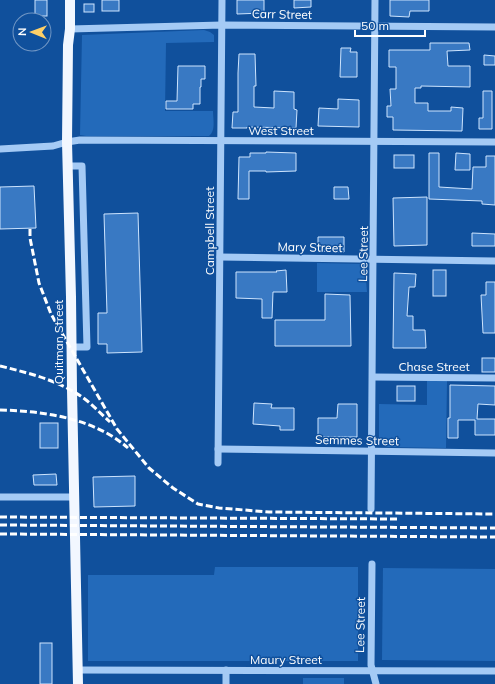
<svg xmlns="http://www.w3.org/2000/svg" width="495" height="684" viewBox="0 0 495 684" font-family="Mulish,sans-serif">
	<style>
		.green { fill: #236aba }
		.building { fill: #3979c3; stroke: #cde4fe }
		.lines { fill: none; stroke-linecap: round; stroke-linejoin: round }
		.minor { stroke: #a4caf5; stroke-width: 7 }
		.major { stroke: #f2f7ff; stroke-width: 10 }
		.rail { stroke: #fff; stroke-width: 3; stroke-dasharray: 7 3; stroke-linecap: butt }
		.labels { text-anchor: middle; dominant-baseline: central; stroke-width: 3; stroke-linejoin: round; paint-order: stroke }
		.street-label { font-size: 12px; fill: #fff; stroke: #10509c }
	</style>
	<rect width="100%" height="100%" fill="#10509c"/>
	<g class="green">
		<path d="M204 30 210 32 214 35V42L166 43 165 111H213C213 119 216 131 209 136H86L80 135 82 35Z"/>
		<path d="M317 263 363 264 365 268 367 292H317Z"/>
		<path d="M427 381H447L446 448 386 447 379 441V404L427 405Z"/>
		<path d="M215 567H358V661H88V575H214Z"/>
		<path d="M383 568 495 569V661L382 660Z"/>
		<rect x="303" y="678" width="41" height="6"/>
	</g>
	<g class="building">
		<rect x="35" y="0" width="12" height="16"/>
		<rect x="102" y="0" width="17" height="11"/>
		<path d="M237 0H264V13L237 14Z"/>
		<path d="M294 0H311V7L294 8Z"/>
		<path d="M390 0H429V11H410L409 17 390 16Z"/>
		<rect x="84" y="4" width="10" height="8"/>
		<path d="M430 43H469L470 50 447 51 448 66H470V87L421 86V88H415V103H428V111H451V107L463 108 462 131 393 130V117H387V106H391L390 89H396V67H389V50H430Z"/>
		<path d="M341 48H351L350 52H357V77H340Z"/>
		<path d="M239 54H255L256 86H254V107L274 108V91L294 92V109L297 110 296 128 247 127V128H232L233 112H238V73Z"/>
		<path d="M484 55 495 56V65H484Z"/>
		<path d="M178 66H205V79H201V87H200V104H193V109H166V101H177Z"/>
		<path d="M483 91H492V129H479V118H483Z"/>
		<path d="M338 99 359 100V127L318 126 319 108 338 109Z"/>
		<path d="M266 152 296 153V171L266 172V171H249V199H238L239 157H250V153H266Z"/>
		<path d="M429 153H439V187L472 189 473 167H486V156H495V205L482 204V201L429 199Z"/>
		<path d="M456 153 470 154V170H455Z"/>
		<rect x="394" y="155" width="20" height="13"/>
		<path d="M34 186 36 228 0 229V187Z"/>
		<path d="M334 187H348L349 199H334Z"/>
		<path d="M427 197V245L394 246 393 198Z"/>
		<path d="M138 213 142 352 107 353V344H98V313H107L104 214Z"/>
		<path d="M472 233 495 234V246H472Z"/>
		<path d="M318 237H344V252L318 251Z"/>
		<path d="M286 270 287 292H273L272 318H262V299L236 298V272H277L276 271Z"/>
		<rect x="433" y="270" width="13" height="26"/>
		<path d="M394 273 416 274 415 287H409L407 316H413V330H425L426 348H393Z"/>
		<path d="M486 282H495V333H483L481 295H486Z"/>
		<path d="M325 294 350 295 351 346H275V320H325Z"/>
		<rect x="482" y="358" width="13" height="14"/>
		<path d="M450 385 495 386V405L478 404 477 419H495V435H475V420H458V438H448V418H450Z"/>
		<rect x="397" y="386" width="18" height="15"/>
		<path d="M254 403 272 404 271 408H294V430H280V426L253 424Z"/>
		<path d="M338 404H357V437H318V418H337Z"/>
		<rect x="40" y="423" width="18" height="25"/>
		<path d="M56 474 57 485H34L33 475Z"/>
		<path d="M135 476V506L94 507 93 477Z"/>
		<rect x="40" y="643" width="12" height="41"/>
	</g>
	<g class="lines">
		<g class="minor">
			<path d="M70 29 222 25 495 27"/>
			<path d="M0 149 53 146 67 142 80 140 495 142"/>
			<path d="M68 166H82L87 347H72"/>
			<path d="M220 257 495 261"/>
			<path d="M373 377 495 378"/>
			<path d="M218 449 495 453"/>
			<path d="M218 463 222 0"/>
			<path d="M0 497H75"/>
			<path d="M371 509 375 0"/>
			<path d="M372 564 371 665 376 684"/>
			<path d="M77 670 495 671"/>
			<path d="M226 684V670"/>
		</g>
		<path class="major" d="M70 0V29L68 45 67 142 71 297 72 390 78 684"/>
		<g class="rail">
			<path d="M30 229V238L39 283 51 314 117 429 149 468 173 488 198 504 219 508 269 512 495 514"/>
			<path d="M0 366C29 373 57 380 82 397 92 404 101 414 110 422"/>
			<path d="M0 410C43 411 94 418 128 448"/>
			<path d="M0 517 400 519"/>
			<path d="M0 525 495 528"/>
			<path d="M0 534 495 537"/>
		</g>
	</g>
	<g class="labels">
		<g class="street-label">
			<text transform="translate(282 14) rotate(1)">Carr Street</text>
			<text x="281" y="130">West Street</text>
			<text transform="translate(209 231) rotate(-90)">Campbell Street</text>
			<text transform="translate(310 247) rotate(1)">Mary Street</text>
			<text transform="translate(363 254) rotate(-89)">Lee Street</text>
			<text transform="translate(58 342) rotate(-90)">Quitman Street</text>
			<text x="434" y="366">Chase Street</text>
			<text transform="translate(357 440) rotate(1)">Semmes Street</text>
			<text transform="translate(360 625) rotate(-89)">Lee Street</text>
			<text x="286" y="659">Maury Street</text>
		</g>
	</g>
	<g transform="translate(32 32) rotate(271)"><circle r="19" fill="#10509c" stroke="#7096c4"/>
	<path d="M0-3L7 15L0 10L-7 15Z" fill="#ffd068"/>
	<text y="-6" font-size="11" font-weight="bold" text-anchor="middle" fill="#ffffff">N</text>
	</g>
	<path d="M355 30v6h70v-6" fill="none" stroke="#ffffff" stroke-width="2"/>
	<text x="361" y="30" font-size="12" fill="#ffffff" stroke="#10509c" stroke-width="3" paint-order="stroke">50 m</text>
</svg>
